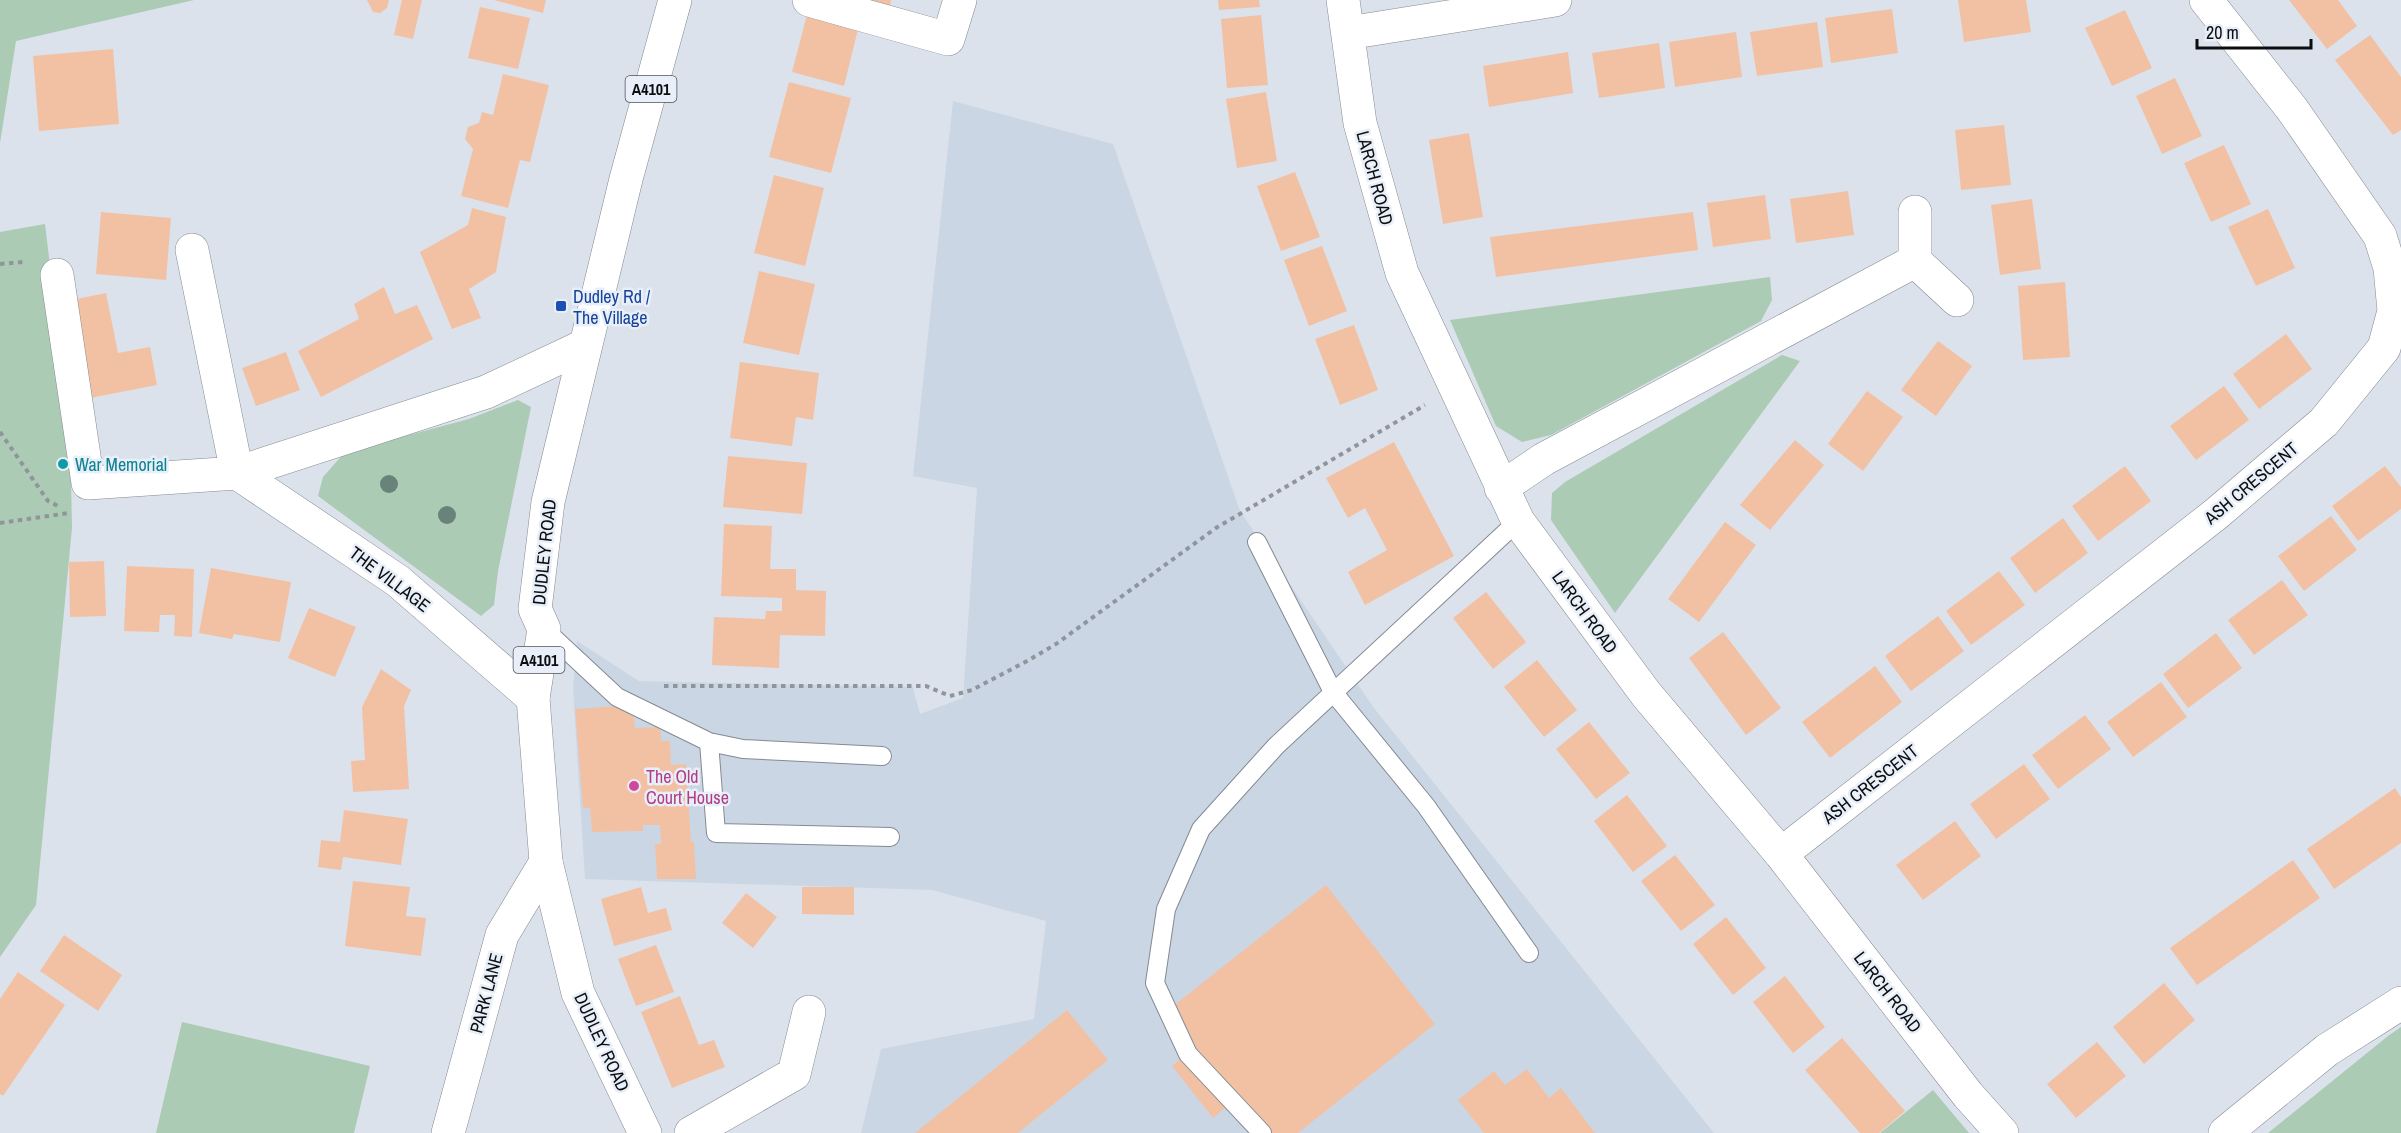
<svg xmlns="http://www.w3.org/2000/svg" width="2401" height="1133" font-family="'Archivo Narrow',sans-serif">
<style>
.built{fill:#cbd6e5}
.green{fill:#accbb5}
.building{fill:#f2c1a4}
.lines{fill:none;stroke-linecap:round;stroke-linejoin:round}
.lane-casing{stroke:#848a92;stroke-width:20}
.street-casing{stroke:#848a92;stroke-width:34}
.secondary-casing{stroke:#848a92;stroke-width:34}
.primary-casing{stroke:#848a92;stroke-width:34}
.path{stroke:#90959c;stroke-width:4;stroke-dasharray:4.5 4.5;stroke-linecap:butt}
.lane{stroke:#fff;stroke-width:18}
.street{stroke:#fff;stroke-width:33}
.secondary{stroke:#fff;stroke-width:33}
.primary{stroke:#fff;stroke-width:33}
.tree{fill:#69827a}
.transit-dot{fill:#1a4fb4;stroke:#e8eff8;stroke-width:2}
.culture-dot{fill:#0f9aa8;stroke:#e8eff8;stroke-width:2}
.hotel-dot{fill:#d1479c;stroke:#e8eff8;stroke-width:2}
.labels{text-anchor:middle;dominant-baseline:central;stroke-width:5;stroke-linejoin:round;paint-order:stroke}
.shield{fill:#e8eff8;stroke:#4d5156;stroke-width:1.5}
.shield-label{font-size:16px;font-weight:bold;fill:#0b0d10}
.street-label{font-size:18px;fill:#0b0d10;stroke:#e8eff8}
.transit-label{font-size:18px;fill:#164399;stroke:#e8eff8;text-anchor:start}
.culture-label{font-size:18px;fill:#0d838f;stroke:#e8eff8;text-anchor:start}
.hotel-label{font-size:18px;fill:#b23c85;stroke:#e8eff8;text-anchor:start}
</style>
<rect width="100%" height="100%" fill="#dbe2eb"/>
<path class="built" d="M953,101L1113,144L1240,511L1374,708L1714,1133H861L881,1049L1034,1019L1046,921L932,890L585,879L573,689L577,641L639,681L913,687L920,714L963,698L977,488L913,476Z"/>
<path class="green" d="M0,0H194L16,41L0,143Z
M45,224L70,430L72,528L36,905L0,957V232Z
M1770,277L1772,300L1761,321L1551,435L1522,442L1496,426L1450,320Z
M1782,355L1800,361L1615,613L1551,520L1552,493L1565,482Z
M518,400L531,407L498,571L494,605L481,616L318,496L323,477L345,452L469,419Z
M182,1022L370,1066L354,1133H156Z
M2401,1027V1133H2268L2388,1036Z
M1933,1090L1969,1133H1880Z"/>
<path class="building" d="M367,0H389L387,8L380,13L373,12Z
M402,0H422L413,39L394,35Z
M494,0H546L543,13Z
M866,0H891L890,7Z
M1218,0H1259L1260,7L1219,10Z
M1958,0H2026L2031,32L1964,42Z
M2289,0H2338L2357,26L2327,49Z
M480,7L530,18L518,69L468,58Z
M1892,9L1898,53L1831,63L1825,18Z
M2125,10L2152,68L2112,86L2085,28Z
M808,11L859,25L844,86L792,72Z
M1261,15L1268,85L1227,88L1221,19Z
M1817,22L1823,67L1757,76L1750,32Z
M1736,32L1742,77L1675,87L1669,42Z
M2370,35L2401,77V130L2393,135L2335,60Z
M1659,43L1665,88L1599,98L1592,53Z
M113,49L119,124L39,131L33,56Z
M1568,52L1573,93L1489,107L1483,66Z
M503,74L549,85L530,162L520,160L508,208L461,196L473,149L465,139L468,127L479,123L482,112L493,115Z
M2175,78L2202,136L2162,154L2136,96Z
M789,82L851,98L831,173L769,157Z
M1266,92L1277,161L1237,168L1226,99Z
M2004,125L2011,185L1961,190L1955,130Z
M1469,133L1483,217L1443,224L1429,140Z
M2224,145L2251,204L2211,222L2184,163Z
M1295,172L1320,237L1281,251L1257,186Z
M774,175L824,188L805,266L754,253Z
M1848,191L1854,235L1796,243L1790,199Z
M1765,195L1771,239L1713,247L1707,203Z
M2032,199L2041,269L2000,275L1991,205Z
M472,208L506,217L496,272L469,289L481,318L452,329L420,252L468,225Z
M2268,209L2295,268L2256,286L2228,227Z
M101,212L171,218L166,280L96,274Z
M1693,212L1698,250L1496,277L1490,237Z
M1322,246L1347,311L1309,326L1284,260Z
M759,271L815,284L799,355L743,343Z
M2065,282L2070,357L2023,360L2018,286Z
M384,287L395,314L417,305L433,339L321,397L298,351L359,319L354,304Z
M106,293L118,353L150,347L157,385L90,398L72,300Z
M1354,325L1378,390L1340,405L1315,339Z
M2286,334L2312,369L2259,409L2233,374Z
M1938,341L1972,366L1936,416L1901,390Z
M286,352L300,390L256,406L242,368Z
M740,362L819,373L813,420L796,417L792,446L730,438Z
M2224,386L2249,420L2196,460L2170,426Z
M1867,391L1903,417L1863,471L1828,444Z
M1795,440L1824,465L1770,530L1740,505Z
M1394,442L1454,556L1365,605L1348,572L1387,550L1365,508L1348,518L1326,478Z
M728,456L807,463L802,514L723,507Z
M2125,466L2151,501L2098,541L2072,506Z
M2385,466L2401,487V509L2358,541L2332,506Z
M2331,516L2357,550L2304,591L2278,556Z
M2063,518L2088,553L2035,593L2010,558Z
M1725,522L1756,545L1699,622L1668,599Z
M724,524L772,526L770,569H796V590L826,591L825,636L780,635L779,668L712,665L714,617L765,619L766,611H782V598L721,596Z
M104,561L106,616L70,617L69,562Z
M127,566L194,569L192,637L174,636L175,615H160L159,632L124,631Z
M211,568L291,582L280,642L234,634L232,639L199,633Z
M1999,571L2025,605L1971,645L1946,611Z
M2282,580L2308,615L2254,655L2228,620Z
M1486,592L1526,642L1493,669L1453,618Z
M309,608L356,627L335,677L288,658Z
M1938,616L1964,651L1911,691L1885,656Z
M1723,632L1781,708L1746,735L1689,658Z
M2216,633L2242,668L2188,708L2163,674Z
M1537,660L1577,710L1544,737L1504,687Z
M1875,666L1902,702L1830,758L1802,722Z
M381,669L411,690L404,706L409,789L353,792L351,761L365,760L362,707Z
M2161,682L2187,717L2133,757L2107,722Z
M632,705L635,728L660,727L661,741H670L671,765L686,764L691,842H694L696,879H657L655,844H661L660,825H643V831L592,832L590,808H583L575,709Z
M2085,715L2111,749L2058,789L2032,755Z
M1589,722L1630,773L1596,799L1556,749Z
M2024,764L2050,799L1996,839L1970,804Z
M2395,788L2401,797V843L2334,889L2307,849Z
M1627,795L1667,846L1633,872L1594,821Z
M344,810L408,819L401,865L343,857L341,870L318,867L321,840L340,842Z
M1955,821L1981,856L1923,900L1896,865Z
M1675,855L1715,905L1681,931L1641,881Z
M2293,860L2320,898L2197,985L2170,948Z
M353,881L410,887L406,916L426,918L421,956L345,946Z
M1326,885L1435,1024L1298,1133H1257L1232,1102L1213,1118L1172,1066L1191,1050L1163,1014Z
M641,887L648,913L666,908L672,930L614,946L601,899Z
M802,887H854V915L802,914Z
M746,893L777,917L753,948L722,923Z
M1726,917L1766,968L1733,995L1693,944Z
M64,935L122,975L98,1011L40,971Z
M656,945L674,992L636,1006L618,959Z
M18,972L65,1005L3,1096L0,1094V999Z
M1785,976L1825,1027L1793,1053L1753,1002Z
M2164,983L2195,1020L2144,1064L2113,1027Z
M680,996L699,1045L714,1040L725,1067L672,1088L641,1012Z
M1067,1010L1108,1060L1018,1133H915Z
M1842,1038L1905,1111L1879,1133H1860L1805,1070Z
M2097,1042L2126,1076L2076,1118L2047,1084Z
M1527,1069L1549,1098L1561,1088L1595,1133H1484L1458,1100L1494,1071L1505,1085Z"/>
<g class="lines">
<g class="lane-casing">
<path id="lane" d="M1257,542L1333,692L1426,806L1529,953
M544,629L617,697L709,742L743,749L882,756
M709,742L716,833L890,837
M1262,1133L1188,1054L1155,983L1166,909L1201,829L1276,746L1518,521"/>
</g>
<g class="street-casing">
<path id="street" d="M809,0L948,39L960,0
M1343,0L1360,123L1402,273L1518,521L1646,694L1781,854L1968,1095L2002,1133
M1348,33L1555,0
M1915,212V261L1957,300
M192,250L237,473L486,392L584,346
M57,275L88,483L237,473L398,581L533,698
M1501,488L1544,459L1915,261
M1781,854L2216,514L2324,422L2384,348L2394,311L2390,268L2380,236L2292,109L2206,0
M448,1133L502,935L546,862
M691,1133L794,1074L809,1012"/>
</g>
<g class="secondary-casing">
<path id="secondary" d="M2225,1133L2327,1050L2401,1003"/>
</g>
<g class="primary-casing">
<path id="primary" d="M645,1133L578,993L546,862L533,698L544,629L535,609L548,502L626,179L675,0"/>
</g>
<path class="path" d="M0,264L23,262
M0,432L48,501L60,507
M0,523L69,513
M664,686H926L950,696L972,690L1029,660L1056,644L1216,528L1425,405"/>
<use href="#lane" class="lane"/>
<use href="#street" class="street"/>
<use href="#secondary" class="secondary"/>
<use href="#primary" class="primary"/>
</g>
<g class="tree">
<circle cx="389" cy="484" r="9"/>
<circle cx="447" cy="515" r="9"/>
</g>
<rect class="transit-dot" x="555" y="300" width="12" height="12" rx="3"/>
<circle class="culture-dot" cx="63" cy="464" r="6"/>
<circle class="hotel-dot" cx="634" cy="786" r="6"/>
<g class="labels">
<g class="shield">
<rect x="625.5" y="76" width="51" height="26" rx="4.5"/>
<rect x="513.5" y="647" width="51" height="26" rx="4.5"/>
</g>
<g class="shield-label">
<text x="651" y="89">A4101</text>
<text x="539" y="660">A4101</text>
</g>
<g class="street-label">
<text transform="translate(1375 178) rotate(75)">LARCH ROAD</text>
<text transform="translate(2251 483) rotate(-40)">ASH CRESCENT</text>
<text transform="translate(544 552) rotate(-84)">DUDLEY ROAD</text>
<text transform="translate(390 579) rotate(37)">THE VILLAGE</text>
<text transform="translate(1585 612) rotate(54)">LARCH ROAD</text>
<text transform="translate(1870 784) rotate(-38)">ASH CRESCENT</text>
<text transform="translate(1888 992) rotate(52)">LARCH ROAD</text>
<text transform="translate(486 993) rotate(-75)">PARK LANE</text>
<text transform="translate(602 1042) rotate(65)">DUDLEY ROAD</text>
</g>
<g class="transit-label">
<text x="573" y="296">Dudley Rd /<tspan x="573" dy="21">The Village</tspan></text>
</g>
<g class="culture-label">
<text x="75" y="464">War Memorial</text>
</g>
<g class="hotel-label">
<text x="646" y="776">The Old<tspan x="646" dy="21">Court House</tspan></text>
</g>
</g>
<path d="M2197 39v9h114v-9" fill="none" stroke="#0b0d10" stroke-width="3"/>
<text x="2206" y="39" font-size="18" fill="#0b0d10" stroke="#e8eff8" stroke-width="4.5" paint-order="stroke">20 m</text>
</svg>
